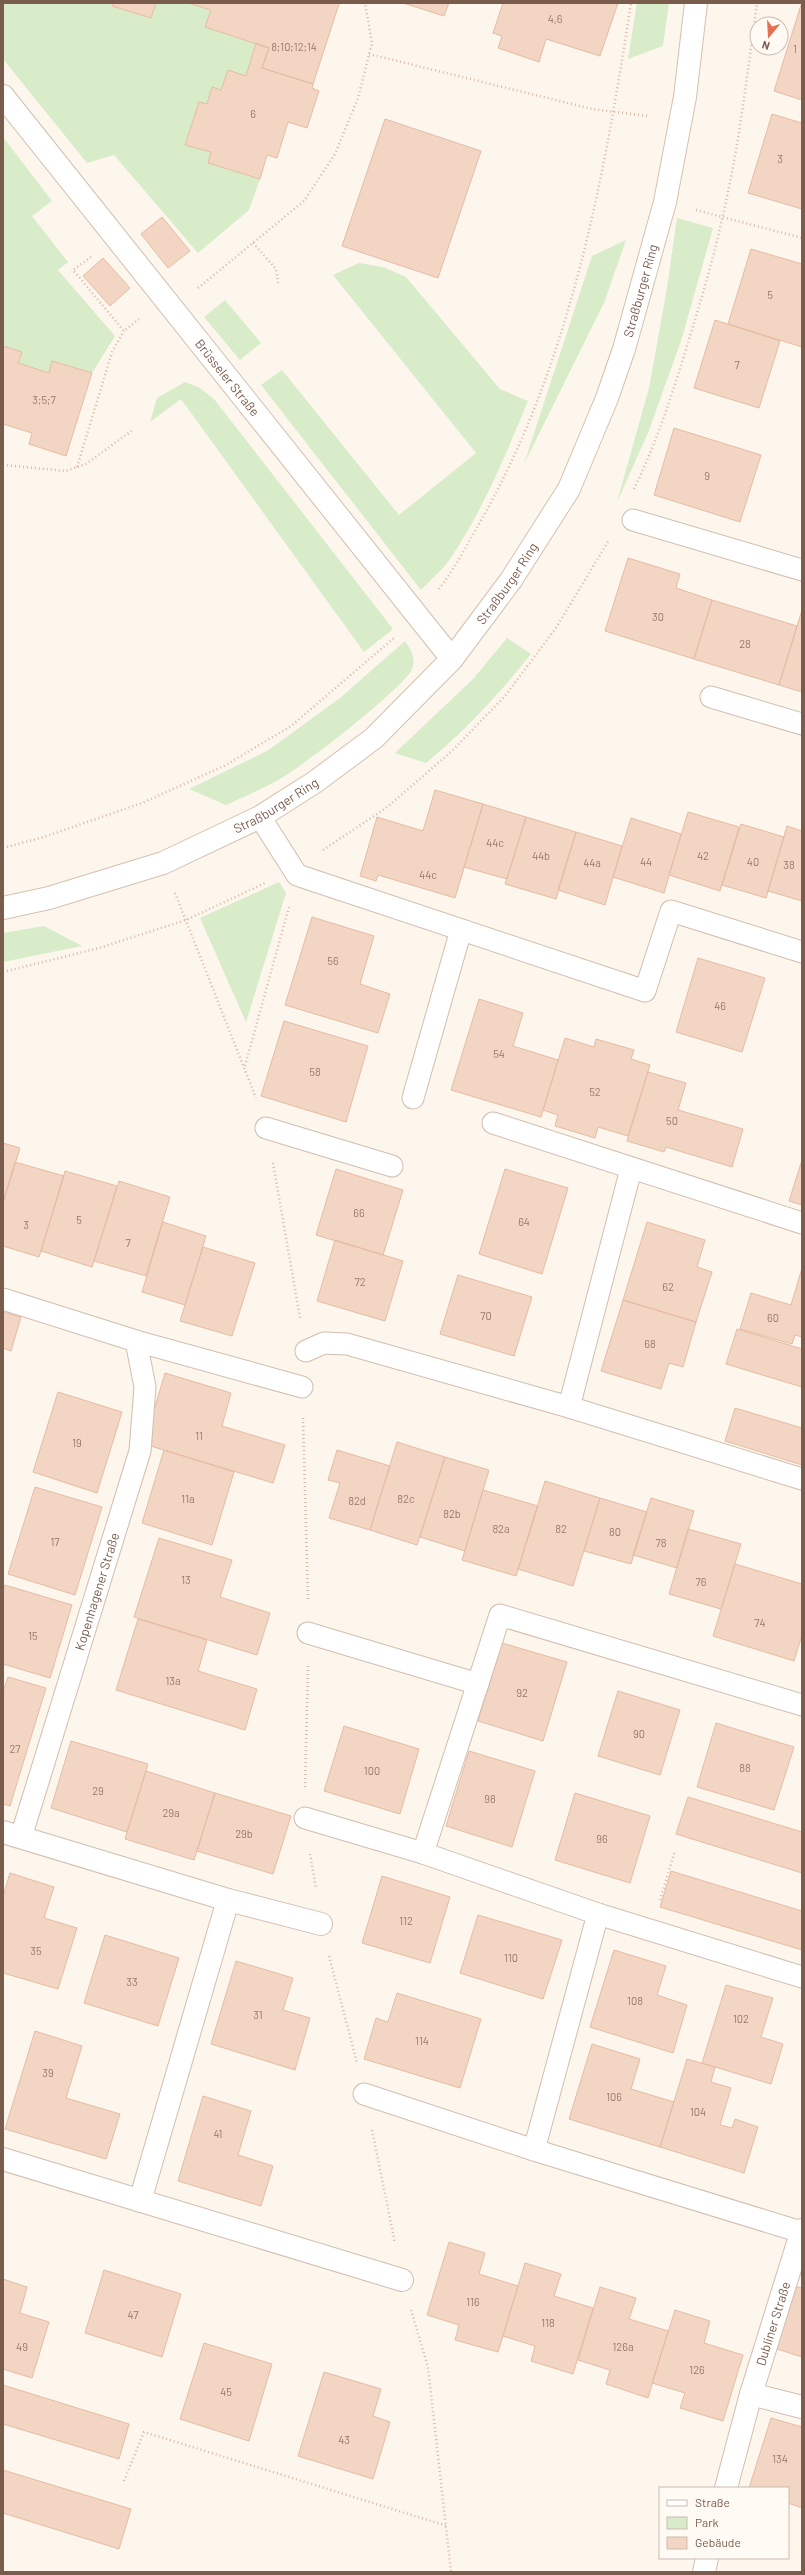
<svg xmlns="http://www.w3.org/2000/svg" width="805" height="2575" font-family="Barlow,sans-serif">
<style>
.green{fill:#d8ecc9}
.building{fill:#f3d5c3;stroke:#e6bba3}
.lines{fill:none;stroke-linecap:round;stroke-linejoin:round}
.lane-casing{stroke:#d1beb0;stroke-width:23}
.street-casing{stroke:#d1beb0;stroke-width:24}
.secondary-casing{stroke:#d6c0b0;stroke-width:24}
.path{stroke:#d9b8a5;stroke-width:2.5;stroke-dasharray:1 3;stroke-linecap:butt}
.lane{stroke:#fff;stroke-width:21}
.street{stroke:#fff;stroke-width:22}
.secondary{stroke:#fff;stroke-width:22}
.labels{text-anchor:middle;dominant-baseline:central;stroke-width:3;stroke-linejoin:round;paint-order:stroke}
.number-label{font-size:11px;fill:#987a6a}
.street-label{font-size:13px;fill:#7a5c4d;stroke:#fffaf3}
</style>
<rect width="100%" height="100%" fill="#fdf6ec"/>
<path class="green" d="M3,3H113L112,6L150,18L156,3H188L211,10L205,27L256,43L246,76L221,90L212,87L207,104L199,102L185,144L211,152L208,163L260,179L249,210L198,253L114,155L87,163L3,59Z
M637,3H669L663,46L628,59Z
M3,137L52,201L32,216L68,262L58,270L115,336L92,373L53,361L49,373L18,363L22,352L3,346Z
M677,218L713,228L682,338L648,433L617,502L649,388L667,288Z
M626,240L604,303L524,464L592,256Z
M359,263L383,267L406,277L500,389L528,401C506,454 484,508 452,556C444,569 431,579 421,590L261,385L282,370L399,515L476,453L333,275Z
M225,300L261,343L240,360L204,317Z
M185,382L200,388L214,399L393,629L364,652L181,399L150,422L157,398Z
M507,638L531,654C499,694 466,730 426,763L395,753L473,679Z
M405,641C410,649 417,658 412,669C404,688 301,768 278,780C262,789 243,797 226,805L189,789L267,751L340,698Z
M279,882L286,893L246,1022L200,918Z
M44,926L82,946L3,962V933Z"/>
<path class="building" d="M113,3H156L151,18L112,6Z
M188,3H336L339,4L313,84L262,68L269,48L205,27L211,10Z
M403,3H449L444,16Z
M503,3H618L600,56L546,39L539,62L498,48L502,36L493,33Z
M801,5L802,6V100L774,91Z
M256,43L269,48L262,68L313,84L312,88L319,91L307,128L288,122L277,158L267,155L260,179L208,163L211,152L185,145L199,102L207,104L212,87L221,90L228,70L246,76Z
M772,114L802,123V209L748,193Z
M385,119L481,151L438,278L342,246Z
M162,217L190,251L168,268L141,234Z
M751,249L802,264V347L728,324Z
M103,258L130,288L110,306L83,276Z
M715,320L780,341L759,408L694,388Z
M3,346L22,352L18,363L49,373L52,361L92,373L66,456L29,444L32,433L3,424Z
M674,428L761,455L740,522L654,495Z
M628,558L680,574L676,588L712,600L694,659L605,631Z
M712,600L797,626L779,685L694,659Z
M802,610V692L779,685Z
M435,790L483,804L455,898L378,875L376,881L360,876L377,817L423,831Z
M483,804L526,817L507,879L464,867Z
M688,812L739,827L720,891L669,875Z
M526,817L576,832L556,899L505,884Z
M631,818L681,834L664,893L613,877Z
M741,824L784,837L766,898L722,885Z
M787,826L802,831V901L768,891Z
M576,832L622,846L605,905L558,890Z
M312,917L374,936L360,984L390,994L378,1033L285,1005Z
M698,958L765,978L742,1052L676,1032Z
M479,999L523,1013L513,1046L558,1060L541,1117L451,1090Z
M284,1021L368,1046L346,1122L261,1096Z
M565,1038L594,1047L596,1039L634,1050L631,1059L650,1065L628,1136L598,1127L595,1138L555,1126L558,1115L543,1110Z
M648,1072L686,1083L678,1110L743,1129L732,1167L666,1147L664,1152L627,1141Z
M3,1143L20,1148L3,1203Z
M802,1160V1205L789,1201Z
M15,1162L64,1176L39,1257L3,1246V1203Z
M336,1169L403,1190L383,1255L316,1235Z
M505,1169L568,1188L542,1274L479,1254Z
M65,1171L117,1186L92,1267L41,1251Z
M119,1181L170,1197L146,1276L94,1261Z
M163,1222L206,1236L185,1305L142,1292Z
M647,1222L705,1240L697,1267L712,1272L696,1322L623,1300Z
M335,1240L403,1261L385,1321L317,1301Z
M203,1247L255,1263L232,1336L180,1321Z
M802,1268V1337L795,1335L792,1344L740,1329L751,1293L791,1305Z
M458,1275L532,1297L514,1356L440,1334Z
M623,1300L696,1322L683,1367L669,1363L661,1389L601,1371Z
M3,1312L21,1317L11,1351L3,1348Z
M737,1329L802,1349V1387L726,1364Z
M165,1373L231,1393L222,1426L285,1445L273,1483L144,1444Z
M58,1392L122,1412L97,1493L33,1472Z
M735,1408L802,1428V1465L725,1441Z
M397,1442L445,1457L417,1545L370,1530Z
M164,1450L234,1472L212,1545L142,1523Z
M337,1450L390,1466L370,1530L329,1518L340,1483L328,1480Z
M445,1457L489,1470L465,1551L420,1537Z
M545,1481L600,1498L573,1586L518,1569Z
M35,1487L102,1507L75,1595L8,1574Z
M483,1490L538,1506L516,1576L462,1560Z
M600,1498L647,1512L631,1564L584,1551Z
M651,1498L694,1511L677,1568L633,1555Z
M688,1529L741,1544L721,1609L669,1594Z
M159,1538L232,1560L220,1597L270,1613L257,1655L134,1617Z
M735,1564L802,1584V1635L794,1661L713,1636Z
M5,1585L72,1605L50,1678L3,1664V1591Z
M138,1619L207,1640L198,1671L257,1689L245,1730L116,1690Z
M502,1643L567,1662L543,1741L478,1721Z
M8,1677L46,1688L10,1806L3,1804V1692Z
M618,1691L680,1710L660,1775L598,1756Z
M716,1723L794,1747L774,1810L697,1787Z
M344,1726L419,1749L400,1814L324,1791Z
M71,1741L148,1764L127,1832L51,1808Z
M469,1751L535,1771L512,1847L446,1826Z
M146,1771L215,1793L194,1860L125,1839Z
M215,1793L291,1816L273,1874L197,1851Z
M575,1793L650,1816L630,1883L555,1860Z
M688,1797L802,1832V1873L676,1834Z
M671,1871L802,1911V1950L660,1907Z
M10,1873L54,1887L44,1918L77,1928L58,1989L3,1973V1896Z
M382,1876L450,1897L430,1963L362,1943Z
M478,1915L562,1940L543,1999L460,1973Z
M105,1935L179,1958L158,2026L84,2003Z
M614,1950L666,1966L657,1995L687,2005L673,2053L590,2027Z
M236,1961L293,1978L283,2010L310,2018L295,2070L211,2044Z
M726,1985L773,1998L761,2037L783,2044L771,2084L702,2063Z
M397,1993L481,2019L460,2088L364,2059L376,2018L388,2022Z
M35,2031L82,2046L66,2098L120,2114L106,2159L5,2129Z
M592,2044L640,2059L631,2089L674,2102L660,2147L569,2119Z
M687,2059L715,2067L711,2082L731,2088L720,2125L732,2128L735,2119L758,2127L744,2173L660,2147Z
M203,2096L251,2111L238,2155L273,2166L261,2206L178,2181Z
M449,2242L485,2253L479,2274L518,2286L498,2352L455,2340L459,2325L427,2315Z
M525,2263L561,2274L554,2296L593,2308L573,2374L531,2361L535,2346L503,2336Z
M104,2270L181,2294L162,2357L85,2333Z
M3,2279L27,2287L20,2313L49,2322L32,2378L3,2369Z
M786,2284L802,2288V2357L768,2346Z
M600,2287L636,2298L629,2319L668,2331L648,2398L606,2384L610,2370L578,2360Z
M675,2310L710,2321L704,2343L743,2355L723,2421L680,2408L685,2393L652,2383Z
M204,2343L272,2364L249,2441L180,2419Z
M324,2372L381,2389L373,2416L390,2422L373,2479L298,2456Z
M3,2385L129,2424L119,2459L3,2424Z
M771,2418L802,2427V2508L788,2503V2488H749Z
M3,2470L131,2509L119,2549L3,2513Z"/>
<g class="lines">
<g class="lane-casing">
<g id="lane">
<path d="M633,520L802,570"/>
<path d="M711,697L802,724"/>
<path d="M260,817L297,875L645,991L671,911L802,952"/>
<path d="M413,1098L461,930"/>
<path d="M493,1123L802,1223"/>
<path d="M266,1128L392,1166"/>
<path d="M3,1299L136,1341L302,1387"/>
<path d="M306,1351L324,1343L347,1344L569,1407L802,1479"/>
<path d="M569,1407L631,1169"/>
<path d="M308,1633L478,1684"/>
<path d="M305,1818L423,1853L598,1914L802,1977"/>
<path id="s1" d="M21,1837L140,1451L145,1387L136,1341"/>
<path d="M423,1853L500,1615L802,1705"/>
<path d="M364,2094L534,2150L801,2232"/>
<path d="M534,2150L598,1914"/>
</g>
</g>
<g class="street-casing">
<g id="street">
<path id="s2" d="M3,96L452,659"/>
<path d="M3,1832L228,1900L321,1924"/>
<path d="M3,2159L402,2280"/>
<path d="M140,2201L228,1900"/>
<path d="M751,2394L802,2407"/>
<path id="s3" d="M726,2488L751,2394L802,2230"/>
<path d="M704,2572L707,2558"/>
</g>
</g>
<g class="secondary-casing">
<g id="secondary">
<path id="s4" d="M3,908L49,898L163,863L260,817L315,782L374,738L452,659L511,580L569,489L607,398L624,349L665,202L685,97L696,3"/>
</g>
</g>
<path class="path" d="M369,54L592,109L647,116
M696,210L802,238
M253,243L276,269L278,283
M91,257L73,270L124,331L139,319
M198,288L304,201L335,154L358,98L372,43L365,3
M3,465L66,471L86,464L134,429
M77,467L112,352L124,331
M634,489C655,446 670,401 684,356C698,310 712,265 722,219C739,148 747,75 757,3
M439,589C456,567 469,541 483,517C571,360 604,179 631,3
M3,848L44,837L142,803L224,766L291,726L394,638
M323,850L386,808L452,751L505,696L556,628L609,540
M175,893L256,1098
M3,972L99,948L186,920L265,883
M245,1066L289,907
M273,1163L300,1318
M303,1418L308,1601
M305,1787L308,1666
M310,1854L316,1888
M660,1900L675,1851
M329,1956L357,2063
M372,2130L395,2243
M411,2310L428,2367L451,2572
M124,2481L144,2432L447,2526"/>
<use href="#lane" class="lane"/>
<use href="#street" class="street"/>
<use href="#secondary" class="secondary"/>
</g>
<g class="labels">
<g class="number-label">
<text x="555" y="18">4,6</text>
<text x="294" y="46">8;10;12;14</text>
<text x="795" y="48">1</text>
<text x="253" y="113">6</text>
<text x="780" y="158">3</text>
<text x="770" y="294">5</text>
<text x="737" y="364">7</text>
<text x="44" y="399">3;5;7</text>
<text x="707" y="475">9</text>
<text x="658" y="616">30</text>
<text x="745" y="643">28</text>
<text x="495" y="842">44c</text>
<text x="541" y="855">44b</text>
<text x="703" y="855">42</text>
<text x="646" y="861">44</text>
<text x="753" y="861">40</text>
<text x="592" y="862">44a</text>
<text x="789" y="864">38</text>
<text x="428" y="874">44c</text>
<text x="333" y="960">56</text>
<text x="720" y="1005">46</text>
<text x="499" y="1053">54</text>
<text x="315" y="1071">58</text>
<text x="595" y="1091">52</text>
<text x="672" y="1120">50</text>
<text x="359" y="1212">66</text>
<text x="79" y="1219">5</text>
<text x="524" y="1221">64</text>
<text x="26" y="1224">3</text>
<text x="128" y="1242">7</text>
<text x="360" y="1281">72</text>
<text x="668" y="1286">62</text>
<text x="486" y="1315">70</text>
<text x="773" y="1317">60</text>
<text x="650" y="1343">68</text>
<text x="199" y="1435">11</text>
<text x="77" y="1442">19</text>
<text x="188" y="1498">11a</text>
<text x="406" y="1498">82c</text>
<text x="357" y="1500">82d</text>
<text x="452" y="1513">82b</text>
<text x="501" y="1528">82a</text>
<text x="561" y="1528">82</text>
<text x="615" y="1531">80</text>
<text x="55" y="1541">17</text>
<text x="661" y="1542">78</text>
<text x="186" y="1579">13</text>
<text x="701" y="1581">76</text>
<text x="760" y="1622">74</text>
<text x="33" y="1635">15</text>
<text x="173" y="1680">13a</text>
<text x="522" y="1692">92</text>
<text x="639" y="1733">90</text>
<text x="15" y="1748">27</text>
<text x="745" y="1767">88</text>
<text x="372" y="1770">100</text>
<text x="98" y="1790">29</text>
<text x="490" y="1798">98</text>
<text x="171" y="1812">29a</text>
<text x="244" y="1833">29b</text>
<text x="602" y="1838">96</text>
<text x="406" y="1920">112</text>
<text x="36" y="1950">35</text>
<text x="511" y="1957">110</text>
<text x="132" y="1981">33</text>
<text x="635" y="2000">108</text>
<text x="258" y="2014">31</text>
<text x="741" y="2018">102</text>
<text x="422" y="2040">114</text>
<text x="48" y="2072">39</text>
<text x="614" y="2096">106</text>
<text x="698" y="2111">104</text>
<text x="218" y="2133">41</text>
<text x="473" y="2301">116</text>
<text x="133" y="2314">47</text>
<text x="548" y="2322">118</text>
<text x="22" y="2346">49</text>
<text x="623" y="2346">126a</text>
<text x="697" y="2369">126</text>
<text x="226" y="2391">45</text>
<text x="344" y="2439">43</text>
<text x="780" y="2458">134</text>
</g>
<g class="street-label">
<text stroke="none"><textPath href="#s4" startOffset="941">Straßburger Ring</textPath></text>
<text stroke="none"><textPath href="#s2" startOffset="360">Brüsseler Straße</textPath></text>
<text stroke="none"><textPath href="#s4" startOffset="617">Straßburger Ring</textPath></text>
<text stroke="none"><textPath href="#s4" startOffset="293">Straßburger Ring</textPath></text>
<text stroke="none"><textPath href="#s1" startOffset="257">Kopenhagener Straße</textPath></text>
<text stroke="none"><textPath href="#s3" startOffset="171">Dubliner Straße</textPath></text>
</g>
</g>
<rect width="805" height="2575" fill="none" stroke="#7a5c4d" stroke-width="8"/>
<rect x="659" y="2487" width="130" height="72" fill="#fffaf3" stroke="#cabbb1"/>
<rect x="667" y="2500" width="20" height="6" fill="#ffffff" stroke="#cabbb1"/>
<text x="695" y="2507" font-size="12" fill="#7a5c4d">Straße</text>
<rect x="667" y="2517" width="20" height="12" fill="#d8ecc9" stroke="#cabbb1"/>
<text x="695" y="2527" font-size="12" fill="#7a5c4d">Park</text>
<rect x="667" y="2537" width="20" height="12" fill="#f3d5c3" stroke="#cabbb1"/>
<text x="695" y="2547" font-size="12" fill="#7a5c4d">Gebäude</text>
<g transform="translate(769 36) rotate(198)"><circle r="19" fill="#fffaf3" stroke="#cabbb1"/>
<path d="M0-3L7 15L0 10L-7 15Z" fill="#e76f51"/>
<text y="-6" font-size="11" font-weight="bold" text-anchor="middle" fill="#7a5c4d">N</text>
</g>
</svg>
